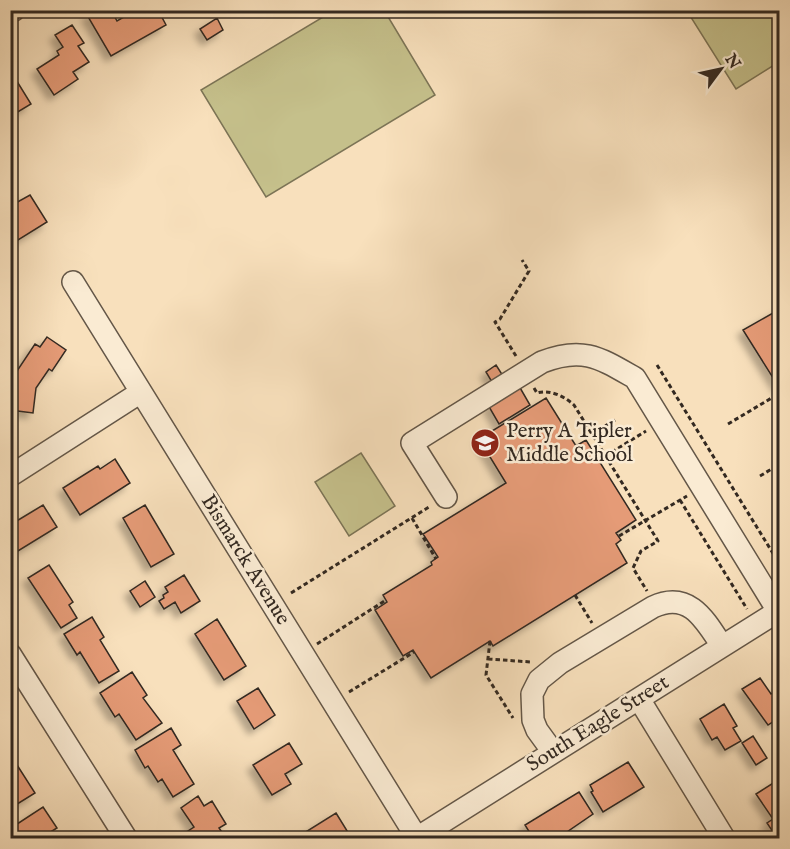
<svg xmlns="http://www.w3.org/2000/svg" width="790" height="849" font-family="'IM FELL English',serif">
<style>
.green{fill:#c5c08b;stroke:#7c7456;stroke-width:1.5}
.building{fill:#e59b77;stroke:#332921;stroke-width:1.5;filter:url(#shadow)}
.lines{fill:none;stroke-linecap:round;stroke-linejoin:round}
.minor-casing{stroke:#645748;stroke-width:24}
.path{stroke:#332921;stroke-width:3;stroke-dasharray:4.5 3;stroke-linecap:butt}
.minor{stroke:#faebd3;stroke-width:21}
.labels{text-anchor:middle;dominant-baseline:central;stroke-width:5;stroke-linejoin:round;paint-order:stroke}
.poi-label{font-size:21px;fill:#332921;stroke:#faebd3;text-anchor:start}
.street-label{font-size:21px;fill:#332921;stroke:#faebd3}
</style>
<defs>
<filter id="shadow"><feDropShadow dx="-5.5" dy="5.5" stdDeviation="3" flood-color="#0004"/></filter>
</defs>
<rect width="100%" height="100%" fill="#f8e0bc"/>
<filter id="stains"><feTurbulence type="fractalNoise" baseFrequency=".00333" numOctaves="4"/><feColorMatrix values="0 0 0 0 .2 0 0 0 0 .09 0 0 0 0 .02 0 0 0 .5 -.17"/></filter>
<radialGradient id="worn" r=".72"><stop offset=".6" stop-color="#630" stop-opacity="0"/><stop offset="1" stop-color="#630" stop-opacity=".3"/></radialGradient>
<path class="green" d="M384,10L435,95L266,197L201,90L333,11Z
M687,11H779V62L736,89Z
M361,453L395,506L349,536L315,482Z"/>
<path class="building" d="M95,10H111L117,21L136,10H158L166,25L111,56L87,15Z
M217,18L223,30L207,40L200,29Z
M72,25L84,43L78,46L89,62L73,72L78,79L54,95L37,69L59,55L57,51L63,47L55,35Z
M10,70L31,104L16,113L10,104Z
M10,104L16,113L10,117Z
M30,195L47,222L10,245V199L14,204Z
M780,309V389L743,330Z
M47,337L66,350L52,371L49,369L36,388L33,413L10,410L11,380L35,344L40,347Z
M496,365L503,376L492,382L486,372Z
M519,386L530,405L499,424L488,405Z
M546,398L576,446L586,440L636,520L616,533L621,540L616,544L627,563L493,646L490,641L431,678L413,650L403,656L375,610L387,602L383,595L432,565L431,562L438,557L423,534L506,483L479,439Z
M115,459L130,483L80,515L63,488L98,466L100,469Z
M43,505L57,527L13,554L10,550V525Z
M145,505L174,554L151,567L123,518Z
M49,565L73,602L69,605L77,618L61,628L28,578Z
M184,575L200,601L181,613L175,602L164,609L159,601L164,598L163,595L168,592L165,587Z
M145,581L155,597L140,607L130,591Z
M92,617L104,637L100,640L119,671L99,683L80,652L77,655L64,634Z
M217,619L246,666L224,680L195,634Z
M132,672L147,695L143,698L162,723L136,740L119,714L115,717L100,693Z
M760,678L771,694L780,688V717L768,725L742,689Z
M258,688L275,715L254,729L237,701Z
M724,704L737,726L733,728L741,741L725,750L717,737L712,740L700,719Z
M171,728L181,745L173,750L194,784L173,797L162,779L158,782L148,766L145,768L135,750Z
M753,736L767,758L756,765L742,743Z
M289,743L302,764L285,774L291,784L272,795L253,765Z
M10,754L35,793L14,806L10,801Z
M628,762L644,787L603,812L591,792L593,791L590,785Z
M778,780L780,782V836L777,838L767,823L773,819L756,794Z
M579,792L593,814L558,838H533L525,825Z
M198,796L204,806L212,801L226,824L219,828L226,838H189L185,833L194,827L181,808Z
M43,807L57,828L52,831L57,838H22L14,826Z
M336,813L349,834L341,838H296Z"/>
<g class="lines">
<g class="minor-casing">
<path id="minor" d="M10,12L14,10
M73,282L417,838
M10,476L141,392
M446,497L412,443L542,362C583,346 600,358 635,378L778,611
M10,654L126,838
M639,699L724,838
M553,752L537,730L533,720L532,694L539,680L560,663L653,607C689,590 705,620 722,646
M417,838L780,610"/>
</g>
<path class="path" d="M516,356L495,322L500,319L529,271L522,260
M657,365L774,555
M534,388L537,393C549,389 564,396 574,405L658,541L641,551L633,568L647,591
M728,424L780,393
M592,434L615,420
M599,460L646,431
M760,476L780,464
M680,500L747,609
M412,518L436,559
M619,536L687,496
M291,593L429,507
M575,595L592,623
M490,641L486,675L513,718
M317,644L386,600
M488,659L531,662
M349,692L414,652"/>
<use href="#minor" class="minor"/>
</g>
<defs>
<g id="school-disc" transform="scale(1.5)"><circle r="9.5" fill="#8f2418" stroke="#faebd3"/><path d="M0-5L7-2L0 1L-7-2ZM-4 1L0 2.5L4 1V4Q0 6-4 4Z" fill="#fff"/></g>
</defs>
<g fill-rule="evenodd">
<use href="#school-disc" x="485" y="443"/>
</g>
<g class="labels">
<g class="poi-label">
<text x="506" y="431">Perry A Tipler<tspan x="506" dy="24">Middle School</tspan></text>
</g>
<g class="street-label">
<text transform="translate(245 560) rotate(58)">Bismarck Avenue</text>
<text transform="translate(598 724) rotate(-32)">South Eagle Street</text>
</g>
</g>
<rect width="790" height="849" fill="none" stroke="#f8e0bc" stroke-width="36"/>
<rect x="12" y="12" width="766" height="825" fill="none" stroke="#332921" stroke-width="3"/>
<rect x="18" y="18" width="754" height="813" fill="none" stroke="#332921" stroke-width="1.5"/>
<g transform="translate(721 69) rotate(57)" stroke="#faebd3" stroke-width="4.5" paint-order="stroke">
<path d="M0-4.5L10 22L0 15L-10 22Z" fill="#332921"/>
<text y="-9" font-size="16" font-weight="bold" text-anchor="middle" fill="#332921">N</text>
</g>
<rect width="100%" height="100%" filter="url(#stains)"/>
<rect width="100%" height="100%" fill="url(#worn)"/>
</svg>
